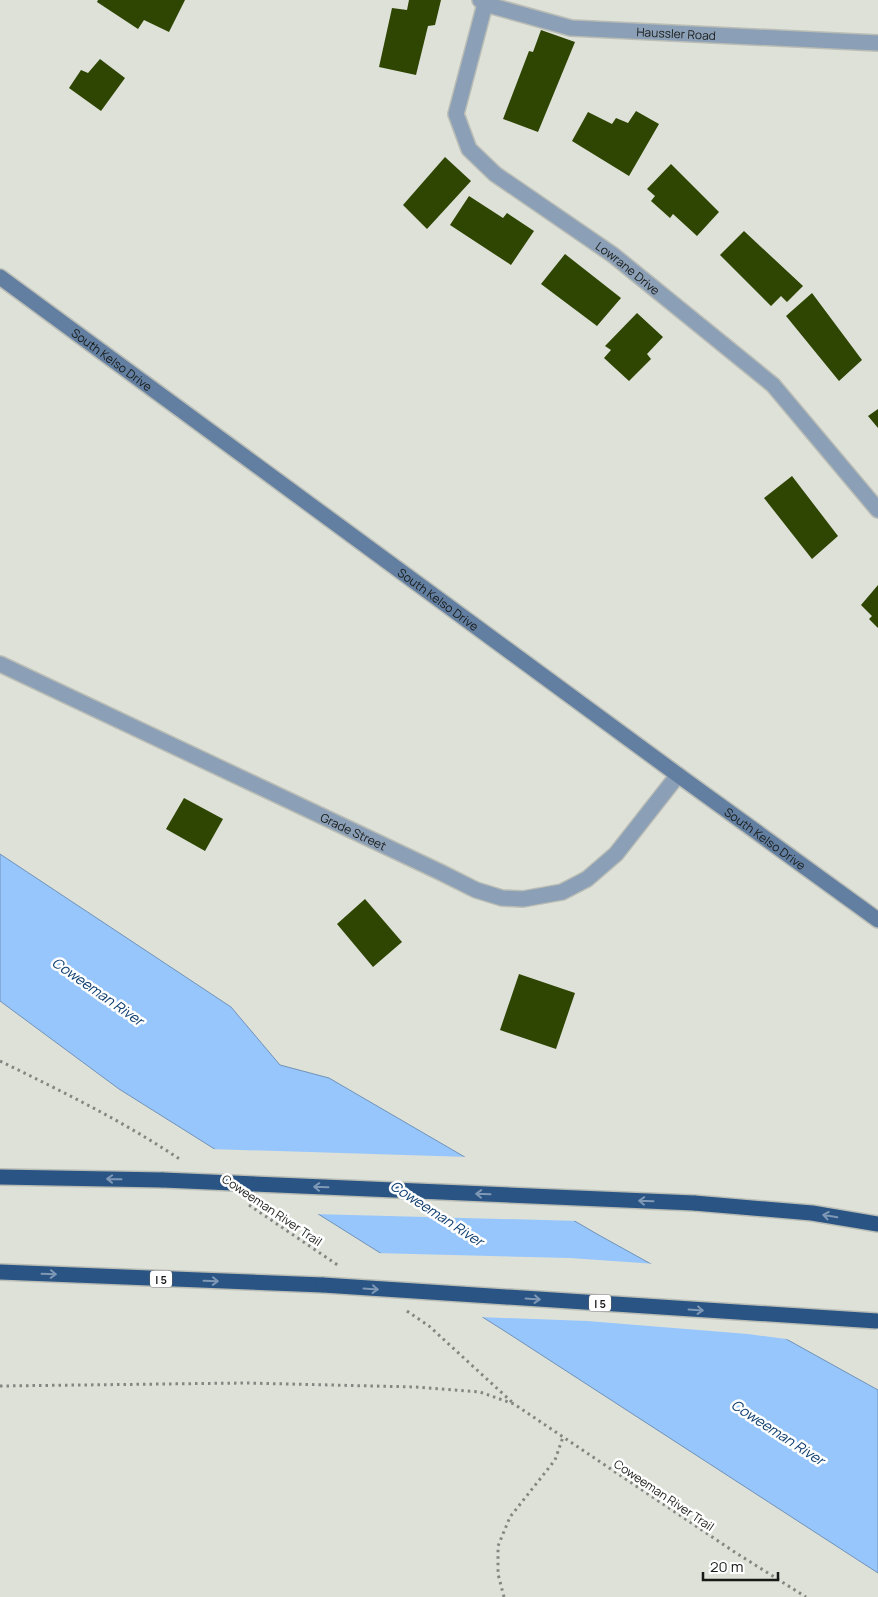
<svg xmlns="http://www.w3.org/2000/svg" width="878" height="1597" font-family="Manrope,sans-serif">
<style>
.water{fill:#97c6fc;stroke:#7192b7}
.pier{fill:#dde1d8}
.building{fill:#2f4502}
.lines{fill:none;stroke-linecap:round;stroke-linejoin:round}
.minor-casing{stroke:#babdb5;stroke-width:18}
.tertiary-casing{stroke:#babdb5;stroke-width:18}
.secondary-casing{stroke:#babdb5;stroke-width:18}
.motorway-casing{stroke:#babdb5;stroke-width:18}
.path{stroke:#848781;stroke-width:3;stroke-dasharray:2.5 4;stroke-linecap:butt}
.minor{stroke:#8b9fb6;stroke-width:15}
.tertiary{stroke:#8b9fb6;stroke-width:15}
.secondary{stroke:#627fa1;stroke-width:15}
.motorway{stroke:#295483;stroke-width:15}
.motorway-bridge-casing{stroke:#babdb5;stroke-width:18;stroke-linecap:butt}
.motorway-bridge{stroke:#295483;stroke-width:15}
.oneway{stroke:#7f98b5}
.labels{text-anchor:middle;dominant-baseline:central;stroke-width:5;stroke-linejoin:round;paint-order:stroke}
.shield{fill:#fff;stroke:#5d5f5d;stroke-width:1}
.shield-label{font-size:11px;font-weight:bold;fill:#181a17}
.street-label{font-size:12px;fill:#181a17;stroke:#fff}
.water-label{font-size:14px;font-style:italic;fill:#0e3e6f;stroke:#fff}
</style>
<rect width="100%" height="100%" fill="#dde1d8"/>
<path class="water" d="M0,854L231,1007L280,1065L329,1078L597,1234L878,1390V1573L503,1330L119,1089L0,1001Z"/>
<path class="pier" d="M210,1149L469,1157L580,1221L313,1214Z
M375,1253L570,1258L656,1264L793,1340L748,1334L587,1321L478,1317Z"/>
<path class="building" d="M98,0H185L169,32L144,20L138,29L97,2Z
M409,0H441L435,25L428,26L416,75L379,67L392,8L407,10Z
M541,30L575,42L538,132L503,119L529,51L533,52Z
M100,59L125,78L101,111L69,88L81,70L88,73Z
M636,111L659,124L629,176L572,141L588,112L612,124L616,118L628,123Z
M445,157L471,181L427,229L403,205Z
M671,164L719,212L697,236L673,214L670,218L651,201L655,196L647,189Z
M469,196L503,218L507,213L534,231L511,265L450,225Z
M744,231L803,286L787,302L781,296L771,306L720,255Z
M565,254L621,298L597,326L541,284Z
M812,293L862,360L839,381L786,316Z
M637,313L663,337L647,354L651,359L629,381L604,358L611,350L605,346Z
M878,409V428L868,416Z
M792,476L838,536L812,559L764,498Z
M878,585V628L869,619L872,616L861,605Z
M184,798L223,819L205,851L166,829Z
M365,899L402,942L373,967L337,924Z
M519,974L575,993L556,1049L500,1030Z"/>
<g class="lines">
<g class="minor-casing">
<g id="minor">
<path id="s1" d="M485,4L456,114L469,149L495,174L613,255L773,385L878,510"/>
<path id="s2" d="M0,664L440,872L476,890L502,898L523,899L562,892L587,879L616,854L678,775"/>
</g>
</g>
<g class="tertiary-casing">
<g id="tertiary">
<path id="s3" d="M480,0L485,4L571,28L878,43"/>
</g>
</g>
<g class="secondary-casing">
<g id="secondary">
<path id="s4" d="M0,277L678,775L878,920"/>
</g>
</g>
<g class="motorway-casing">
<path id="motorway" d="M0,1177L163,1180
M694,1203L812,1213L878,1224
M0,1272L323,1285"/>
</g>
<path class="path" d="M0,1061C63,1092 123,1121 181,1160
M249,1205L339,1266
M407,1311L429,1326L513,1403
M0,1386L245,1383L416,1387L480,1392L514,1404L733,1551L806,1597
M504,1597L498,1574V1546L510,1517L555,1460L563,1437"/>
<use href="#minor" class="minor"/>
<use href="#tertiary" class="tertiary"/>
<use href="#secondary" class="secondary"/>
<use href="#motorway" class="motorway"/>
<g class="motorway-bridge-casing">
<path id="motorway-bridge" d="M163,1180L694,1203
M323,1285L877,1321"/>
</g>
<use href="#motorway-bridge" class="motorway-bridge"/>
</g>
<defs><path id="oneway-shaft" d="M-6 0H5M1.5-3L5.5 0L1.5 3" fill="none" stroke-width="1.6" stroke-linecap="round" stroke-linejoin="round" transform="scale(1.25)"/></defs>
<g class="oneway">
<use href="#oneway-shaft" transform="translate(114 1179) rotate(-179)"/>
<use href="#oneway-shaft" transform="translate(321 1187) rotate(-178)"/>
<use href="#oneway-shaft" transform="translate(483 1194) rotate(-178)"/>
<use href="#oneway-shaft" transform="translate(646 1201) rotate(-178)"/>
<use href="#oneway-shaft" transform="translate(830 1216) rotate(-170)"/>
<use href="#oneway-shaft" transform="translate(49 1274) rotate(2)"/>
<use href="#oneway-shaft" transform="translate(211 1281) rotate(2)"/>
<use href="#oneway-shaft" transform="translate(371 1289) rotate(4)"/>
<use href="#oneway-shaft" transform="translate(533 1299) rotate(4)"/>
<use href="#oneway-shaft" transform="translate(696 1310) rotate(4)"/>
</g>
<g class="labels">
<g class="shield">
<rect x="150" y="1270.5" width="22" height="17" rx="4"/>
<rect x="589" y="1294.5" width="22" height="17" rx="4"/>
</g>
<g class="shield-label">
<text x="161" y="1279">I 5</text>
<text x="600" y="1303">I 5</text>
</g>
<g class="street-label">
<text stroke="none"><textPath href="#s3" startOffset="201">Haussler Road</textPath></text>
<text stroke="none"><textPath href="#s1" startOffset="350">Lowrane Drive</textPath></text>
<text stroke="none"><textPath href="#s4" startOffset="139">South Kelso Drive</textPath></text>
<text stroke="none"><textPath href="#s4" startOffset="544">South Kelso Drive</textPath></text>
<text stroke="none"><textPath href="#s2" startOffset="391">Grade Street</textPath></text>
<text stroke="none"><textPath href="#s4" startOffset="949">South Kelso Drive</textPath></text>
<text transform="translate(272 1210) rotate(34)">Coweeman River Trail</text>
<text transform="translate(664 1495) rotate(34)">Coweeman River Trail</text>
</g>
<g class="water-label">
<text transform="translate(98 991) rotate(35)">Coweeman River</text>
<text transform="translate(437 1213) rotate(33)">Coweeman River</text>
<text transform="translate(778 1432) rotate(33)">Coweeman River</text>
</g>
</g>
<path d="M703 1572v8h75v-8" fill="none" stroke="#181a17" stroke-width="2.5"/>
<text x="710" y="1572" font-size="15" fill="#181a17" stroke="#ffffff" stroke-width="4" paint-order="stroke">20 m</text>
</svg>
